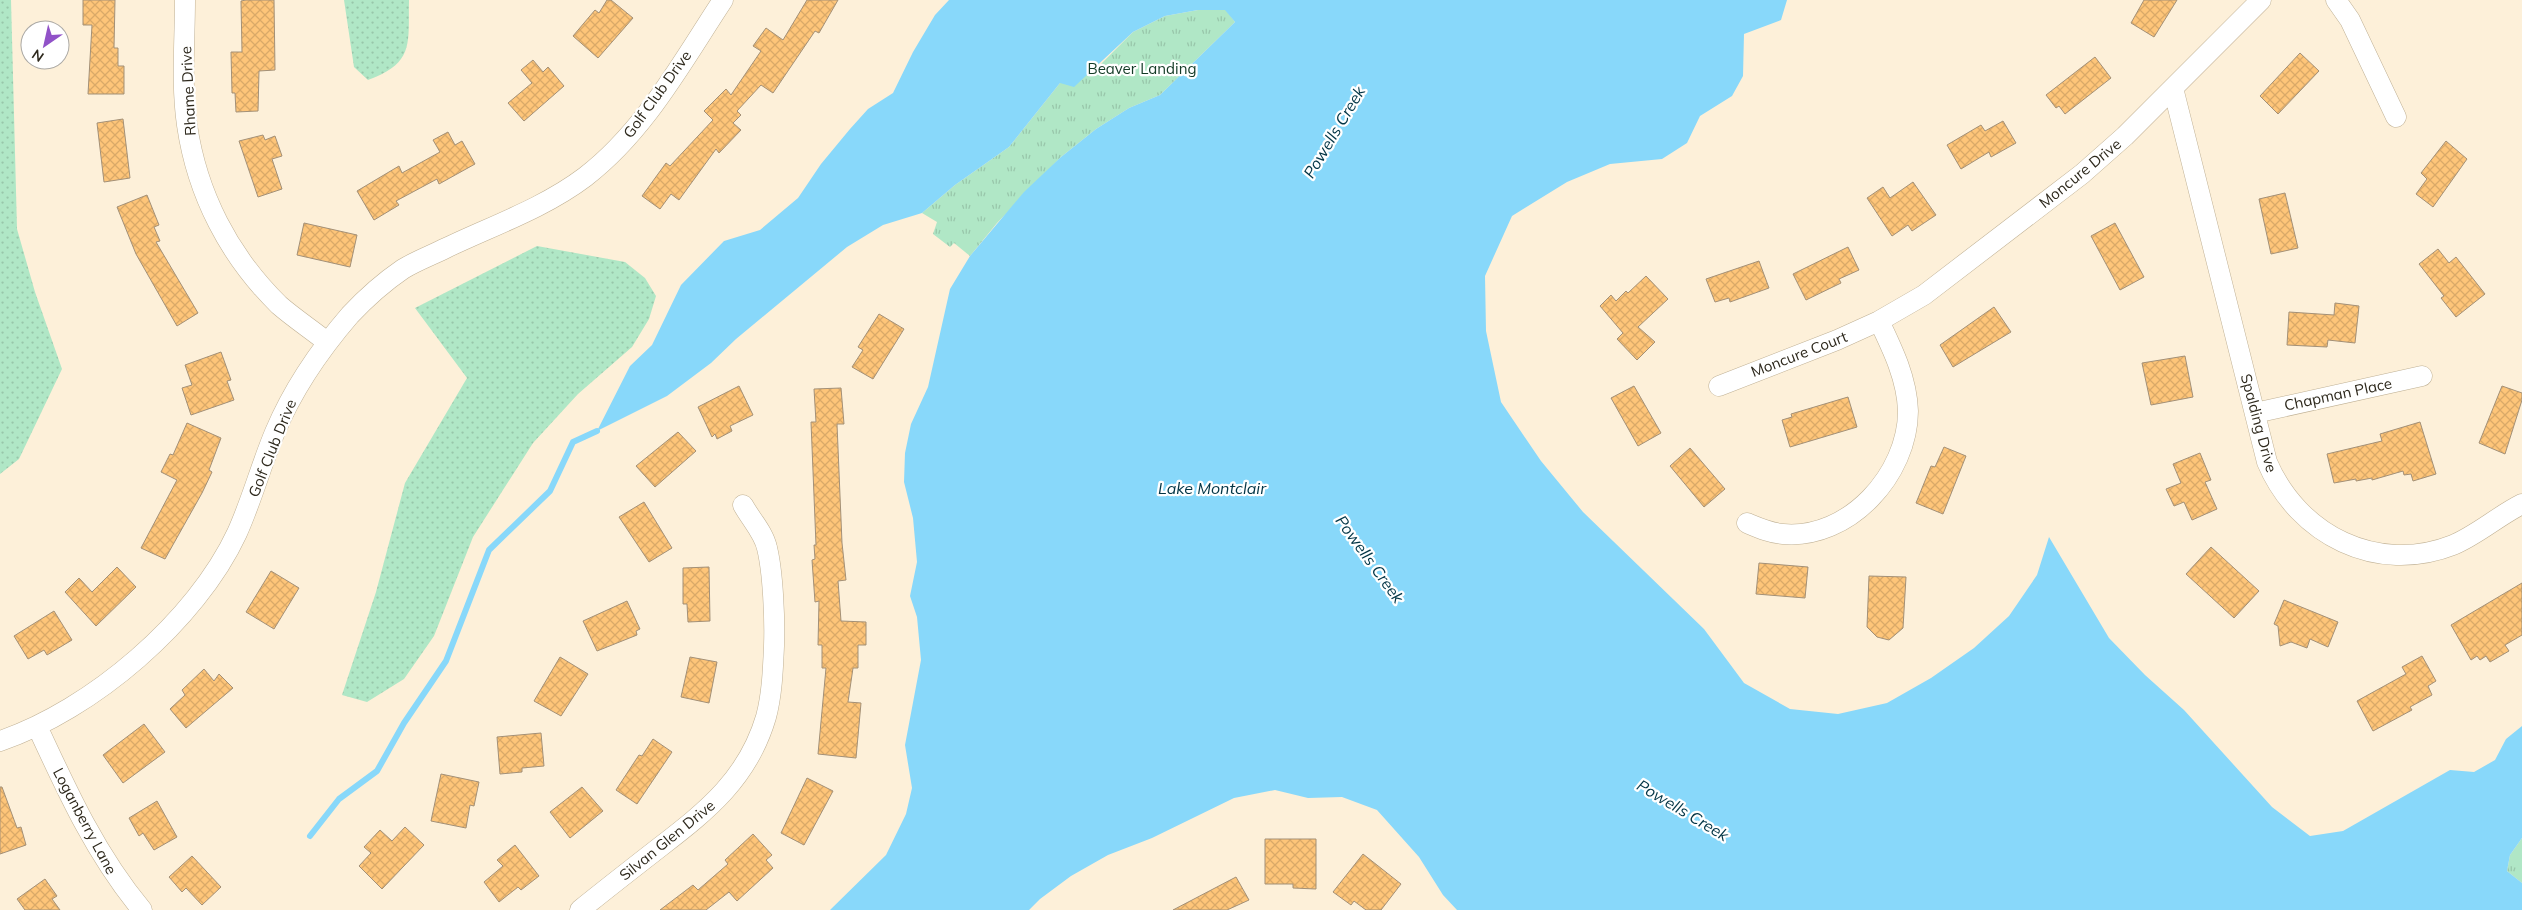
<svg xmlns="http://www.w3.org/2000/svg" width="2522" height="910" font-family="Mulish,sans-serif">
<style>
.grass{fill:url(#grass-dots)}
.park{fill:url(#park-tufts)}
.water{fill:#88d8fa}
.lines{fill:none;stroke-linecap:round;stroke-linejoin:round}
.stream{stroke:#88d8fa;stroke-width:6}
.building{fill:url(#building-cross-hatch);stroke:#a39077}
.street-casing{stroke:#bfb094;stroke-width:21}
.street{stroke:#fff;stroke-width:20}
.labels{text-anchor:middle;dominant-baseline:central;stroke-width:4.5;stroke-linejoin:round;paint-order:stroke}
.park-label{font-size:15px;fill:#133b26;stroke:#fff}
.street-label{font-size:15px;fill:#2e291d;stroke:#fff}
.water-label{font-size:16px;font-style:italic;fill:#013445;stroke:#fff}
</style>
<defs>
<pattern id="grass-dots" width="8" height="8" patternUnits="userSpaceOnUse" patternTransform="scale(1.25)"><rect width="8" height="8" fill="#b0e7c6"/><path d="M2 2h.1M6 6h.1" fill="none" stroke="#98c6aa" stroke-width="1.8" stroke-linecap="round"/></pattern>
<pattern id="park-tufts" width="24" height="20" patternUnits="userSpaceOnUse" patternTransform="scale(1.25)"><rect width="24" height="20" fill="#b0e7c6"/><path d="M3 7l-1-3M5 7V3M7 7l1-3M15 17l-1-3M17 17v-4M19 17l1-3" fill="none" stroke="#98c6aa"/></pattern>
<pattern id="building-cross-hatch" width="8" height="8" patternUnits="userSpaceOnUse" patternTransform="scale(1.25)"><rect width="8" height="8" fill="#fec579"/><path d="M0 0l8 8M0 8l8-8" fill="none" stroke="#daa968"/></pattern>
</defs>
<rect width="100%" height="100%" fill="#fdf0d9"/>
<path class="grass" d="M0,0H11L17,229L35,292L62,369L19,459L0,474Z
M344,0H409C408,43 415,63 368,80L354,67Z
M537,246L625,262L645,278L656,296L649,319L632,347L578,394L533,443L473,537L434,636L404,679L367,702L342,695L376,592L405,483L467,378L415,308Z"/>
<path class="park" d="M1198,10H1226L1235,22L1160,95L1129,108L1096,129L1061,157L997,223L970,256L954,243L950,247L933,234L937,222L922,213L955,185L1009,147L1060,83L1100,65L1133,32L1165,16Z
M2522,838V883L2507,871L2510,855Z"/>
<path class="water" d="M949,0H1787L1781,20L1744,34L1743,76L1732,96L1700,116L1687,143L1662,159L1610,164L1567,182L1512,216L1485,276L1486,331L1501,402L1541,461L1583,512L1704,629L1744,683L1790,709L1838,714L1887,703L1931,678L1974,648L2009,616L2037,575L2049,537L2109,638L2145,675L2184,710L2272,807L2310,836L2343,831L2450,770L2474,772L2495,760L2506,739L2522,726V838L2510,855L2507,871L2522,883V910H1457L1443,895L1419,857L1377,810L1342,797L1308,798L1275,790L1234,798L1152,838L1108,855L1071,876L1040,899L1029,910H830L886,855L906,814L912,788L905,745L921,660L917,617L910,596L917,562L913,518L904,482L905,453L911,424L928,387L950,289L970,256L1024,192L1061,157L1096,129L1129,108L1160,95L1235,22L1225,10H1198L1165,16L1133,32L1074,87L1060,83L1009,147L955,185L922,213L883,225L847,247L736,339L711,363L667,396L597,431L630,366L652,345L681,285L724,241L760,230L798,198L821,164L850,129L868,109L893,93L913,52L935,15Z"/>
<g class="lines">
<path class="stream" d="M310,836L339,799L377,771L404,723L446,661L489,550L550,491L573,442L597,431"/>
</g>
<path class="building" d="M83,0H115L114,48H118V66H124V94H88L92,25H83Z
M246,0H274L275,70L259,71L258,111L236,112L235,93H232L231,52H242L241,1Z
M607,0H611L633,18L598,58L573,36L595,10L599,13Z
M807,0H838L819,33L815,31L773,93L761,85L737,111L741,115L733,123L741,130L719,153L716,149L679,200L671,194L660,209L642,196L666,163L670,166L713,120L704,111L726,89L731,95L761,51L753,46L766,28L783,40Z
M2144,0H2177L2154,37L2131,23Z
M2300,53L2319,71L2278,114L2260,96Z
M2095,57L2111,78L2065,114L2059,106L2056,108L2046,95Z
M533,60L543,72L548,67L564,86L524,121L508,103L532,83L521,70Z
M123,119L130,178L104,182L97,123Z
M2003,121L2016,143L1991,157L1989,152L1961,169L1947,145L1981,125L1985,131Z
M448,132L455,145L462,141L475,164L439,184L437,179L396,201L399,205L374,220L357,191L399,166L402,173L440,152L433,140Z
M263,135L265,140L275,136L282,156L272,159L282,189L258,197L239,141Z
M2446,141L2467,159L2433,207L2416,194L2427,179L2421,173Z
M1913,182L1936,215L1912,231L1908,225L1892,236L1867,198L1883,187L1890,198Z
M2285,193L2298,248L2271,254L2259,199Z
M147,195L159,225L154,227L160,241L156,242L198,313L177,326L136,254L117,207Z
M304,223L357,235L350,267L297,255Z
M2115,223L2144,277L2120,290L2091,236Z
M1848,247L1859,270L1839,279L1841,283L1806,300L1793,274Z
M2438,249L2449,263L2456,257L2485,294L2456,317L2441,298L2444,296L2419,264Z
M1759,261L1769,288L1730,302L1729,298L1715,302L1706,279Z
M1646,276L1668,299L1638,327L1655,342L1637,360L1617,339L1623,333L1600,306L1611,295L1616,301L1626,291L1628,293Z
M2335,303L2359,306L2355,343L2328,340L2327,347L2287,345L2289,312L2334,315Z
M1994,307L2011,332L1953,367L1940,345Z
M879,314L904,329L873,379L852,367L863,350L858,347Z
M221,352L231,380L227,381L234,400L191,415L182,388L192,385L185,365Z
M2185,356L2193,397L2151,405L2142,363Z
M739,386L753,415L730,426L732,431L717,439L715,434L712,437L698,407Z
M1634,386L1661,433L1638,446L1611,398Z
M2502,386L2522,393V400L2505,454L2479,443Z
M841,388L844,424H837L842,543L846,580L838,581L841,621L866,622V645H858V668H853L848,702L861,703L856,758L818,754L826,668H822V645H818L819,601L815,602L812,560L815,559L814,545H816L811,422H816L814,389Z
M1848,397L1857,427L1790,447L1782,420L1792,417L1791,414Z
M2420,422L2436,474L2413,481L2411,474L2404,475L2403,471L2372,480V478L2356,481V479L2334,483L2327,454L2382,441L2380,434Z
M187,423L221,438L209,470L212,472L202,493L165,559L141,548L177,480L161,472L170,454L173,455Z
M678,432L696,451L655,487L636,466Z
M1944,447L1966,456L1943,514L1916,503L1931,466L1935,467Z
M1690,448L1725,489L1704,507L1670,466Z
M2200,453L2211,480L2205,482L2217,509L2192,520L2184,502L2174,506L2166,489L2181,483L2173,464Z
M644,502L672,548L649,562L619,517Z
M2211,547L2259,591L2234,618L2186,574Z
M1759,563L1808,567L1805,598L1756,594Z
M117,567L136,587L96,626L65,592L79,578L92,592Z
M709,567L710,621L688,622L687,604H683V568Z
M271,571L299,588L274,629L246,612Z
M1869,576L1906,577L1903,628L1889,640L1877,637L1867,627Z
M2522,583V635L2505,645L2509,651L2490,662L2486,656L2480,660L2477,656L2471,660L2451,625Z
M2284,600L2338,622L2328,647L2310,639L2307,648L2291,642L2280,646L2278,626L2274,624Z
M627,601L640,629L636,631L637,635L597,651L583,621Z
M54,611L72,640L47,655L44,650L28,659L14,636Z
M2422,656L2436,681L2428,686L2432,695L2410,707L2412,710L2373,731L2357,701L2406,674L2402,667Z
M560,657L588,674L561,716L534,701Z
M690,657L717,662L709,703L681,697Z
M204,669L214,681L219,674L233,688L186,728L170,709L185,695L182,690Z
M144,724L165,752L123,783L103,755Z
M541,733L544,766L522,768V772L500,774L497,737Z
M653,739L672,752L637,804L616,790L639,755L642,756Z
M441,774L479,782L474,806L470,805L466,828L431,821Z
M807,778L833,791L804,845L781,833Z
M0,787H2L17,828L21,827L26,845L0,854Z
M582,787L603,811L570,838L550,812Z
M157,801L177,837L154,850L143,833L139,836L129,818Z
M405,827L424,845L382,889L359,866L371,853L364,847L380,830L392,841Z
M753,834L772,855L766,860L773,868L737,901L729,892L706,910H660L693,885L698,890L728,864L725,860Z
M1265,839H1316V889L1293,888V884H1265Z
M515,845L539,876L521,890L518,887L499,902L484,882L503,866L497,860Z
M1363,854L1401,884L1381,910H1366L1354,901L1351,905L1333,892Z
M192,856L221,887L202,905L186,888L182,892L169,877Z
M1236,877L1249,900L1227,910H1173Z
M45,879L57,896L52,899L60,910H25L17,899Z"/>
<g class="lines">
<g class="street-casing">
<path id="street" d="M185,0C185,41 181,84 187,125C197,194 229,256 279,305C294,318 312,330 327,342
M2336,0L2350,20L2396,117
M2173,88L2267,462C2298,535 2377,575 2453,545C2477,535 2498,516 2522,504
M1719,386L1837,340L1879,321L1924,295L2082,174L2125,136L2261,0
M2255,413L2422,376
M1747,523C1759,528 1770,533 1783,534C1849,540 1908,474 1908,411C1907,379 1893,350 1879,321
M37,726C67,791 96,855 142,910
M0,741C92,710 196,621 237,533C252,500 261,465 275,432C293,389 319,351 350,315C365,299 384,282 403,269C416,261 432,255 446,248C492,226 544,208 585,177C645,131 682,62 723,0
M580,910C606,889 633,868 660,847C708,810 748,778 766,717C772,695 773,669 774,646C775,620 773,572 767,548C764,533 750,518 743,505"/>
</g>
<use href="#street" class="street"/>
</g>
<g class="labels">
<g class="park-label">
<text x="1142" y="68">Beaver Landing</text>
</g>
<g class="street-label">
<text transform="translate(188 91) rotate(-93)">Rhame Drive</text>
<text transform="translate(657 94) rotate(-54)">Golf Club Drive</text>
<text transform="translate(2080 173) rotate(-39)">Moncure Drive</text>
<text transform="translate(1799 354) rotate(-21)">Moncure Court</text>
<text transform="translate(2338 394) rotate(-12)">Chapman Place</text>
<text transform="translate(2259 423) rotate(75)">Spalding Drive</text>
<text transform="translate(272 448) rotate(-68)">Golf Club Drive</text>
<text transform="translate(85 821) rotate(62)">Loganberry Lane</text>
<text transform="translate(667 840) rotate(-39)">Silvan Glen Drive</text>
</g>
<g class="water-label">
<text transform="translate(1334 132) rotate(-59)">Powells Creek</text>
<text x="1212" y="488">Lake Montclair</text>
<text transform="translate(1370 559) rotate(54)">Powells Creek</text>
<text transform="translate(1683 810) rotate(31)">Powells Creek</text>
</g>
</g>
<g transform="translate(45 45) rotate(214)"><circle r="24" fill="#ffffff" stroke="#aba9a5"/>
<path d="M0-4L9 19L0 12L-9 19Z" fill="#9152c8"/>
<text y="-8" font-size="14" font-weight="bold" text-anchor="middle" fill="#2e291d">N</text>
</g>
</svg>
